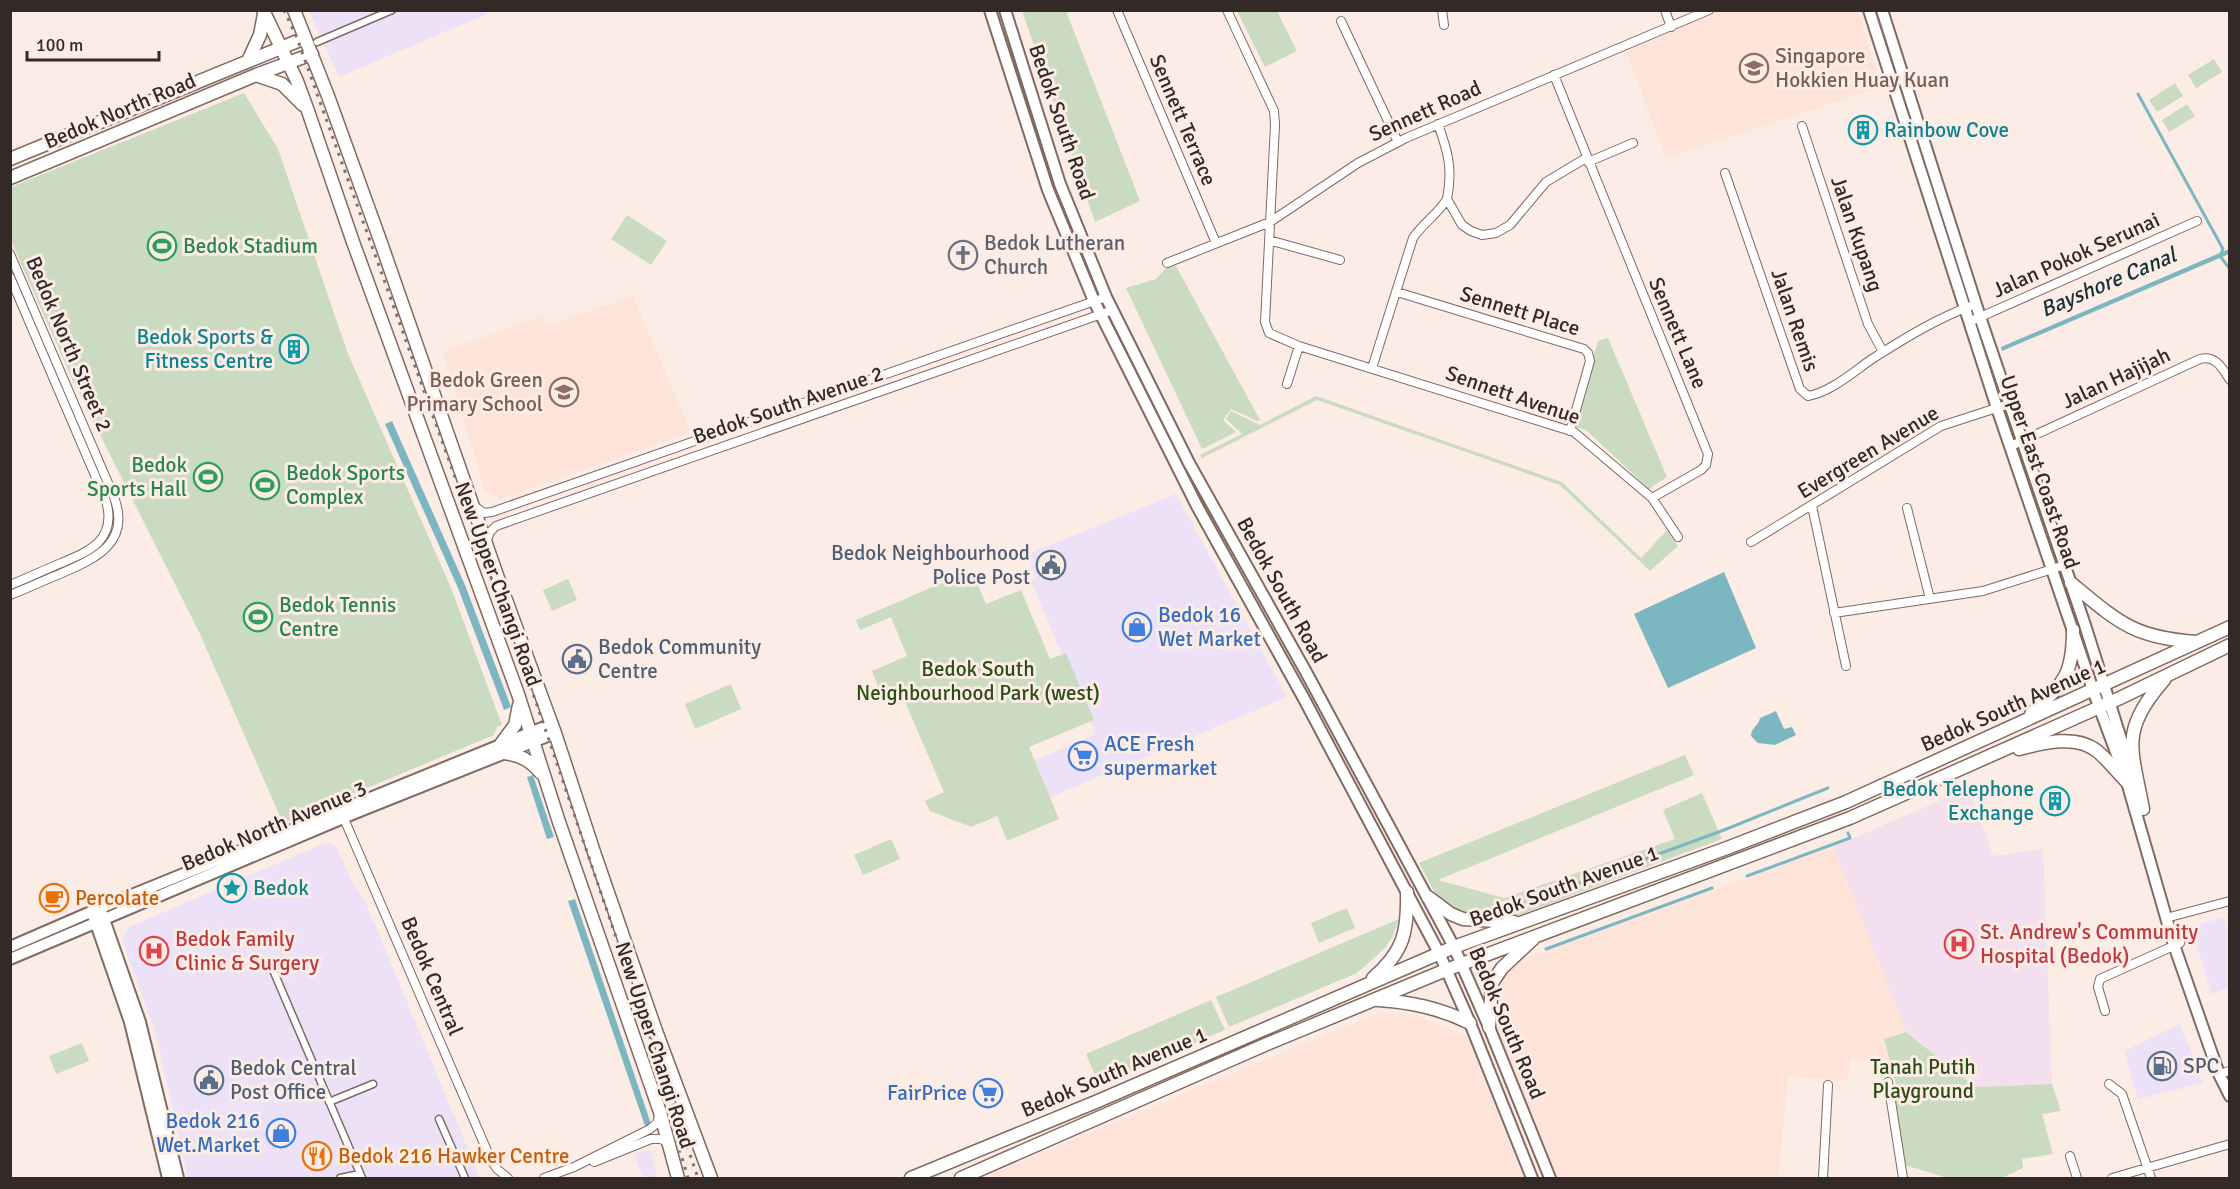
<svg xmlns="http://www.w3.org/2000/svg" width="2240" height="1189" font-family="Signika,sans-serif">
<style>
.commercial{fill:#ece1f6}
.built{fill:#fee3d8}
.medical{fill:#f3dfee}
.green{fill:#cadbc2}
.water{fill:#7cb7c1}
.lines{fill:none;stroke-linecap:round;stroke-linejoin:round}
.stream{stroke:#7cb7c1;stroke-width:3}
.pedestrian-casing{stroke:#806a61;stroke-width:9}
.minor-casing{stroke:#806a61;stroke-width:10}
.tertiary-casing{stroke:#806a61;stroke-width:14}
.secondary-casing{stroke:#806a61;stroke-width:14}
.primary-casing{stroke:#806a61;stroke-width:15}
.pedestrian{stroke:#fff;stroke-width:6}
.minor{stroke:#fff;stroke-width:8}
.tertiary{stroke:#fff;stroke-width:10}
.secondary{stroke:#fff;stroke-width:10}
.primary{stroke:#fff;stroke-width:12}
.rail{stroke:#7f726e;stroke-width:3;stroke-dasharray:3 6;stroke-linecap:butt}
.labels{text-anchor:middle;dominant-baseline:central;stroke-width:6;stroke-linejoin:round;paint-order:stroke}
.education-label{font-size:21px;fill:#785e54;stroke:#fcece6;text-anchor:start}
.street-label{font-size:21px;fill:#332926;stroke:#fcece6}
.culture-label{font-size:21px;fill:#0d838f;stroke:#fcece6;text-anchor:start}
.worship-label{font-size:21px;fill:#5b616d;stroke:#fcece6;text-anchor:start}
.leisure-label{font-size:21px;fill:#27864d;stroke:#fcece6;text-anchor:start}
.service-label{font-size:21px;fill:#4e5e75;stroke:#fcece6;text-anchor:start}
.shop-label{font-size:21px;fill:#366cbe;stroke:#fcece6;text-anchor:start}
.park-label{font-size:21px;fill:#2c4d14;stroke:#fcece6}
.food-label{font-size:21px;fill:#c56008;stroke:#fcece6;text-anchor:start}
.health-label{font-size:21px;fill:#be3a42;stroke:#fcece6;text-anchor:start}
.water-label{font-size:22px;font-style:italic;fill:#153338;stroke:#fcece6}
</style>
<rect width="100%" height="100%" fill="#fcece6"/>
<path class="commercial" d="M309,11H494L339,77Z
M1176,494L1287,697L1046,799L1031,762L1096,734L1031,581L1036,578L1026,555Z
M325,843H330L337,848L350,878L365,901L480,1178H188L155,1031L122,940L129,927Z
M2224,917L2229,933V988L2212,994L2191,927Z
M2180,1024L2203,1083L2138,1099L2124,1051Z
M642,1151H651L657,1178H643L634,1154Z"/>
<path class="built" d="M1718,11H1858L1881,87L1666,158L1625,49Z
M633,296L691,432L501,499L485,491L443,352L542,316L546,326Z
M1833,847L1906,1031L1884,1039L1890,1063L1850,1059L1848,1081L1788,1076L1778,1178H1558L1496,1025L1498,983L1506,972L1519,961Z
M1380,1012L1418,1016L1467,1036L1523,1178H982Z"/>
<path class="medical" d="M1969,788L1993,856L2043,849L2052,1084L1975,1087L1906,1031L1833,847Z"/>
<path class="green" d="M1022,11H1066L1140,201L1095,222Z
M1237,11H1277L1297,51L1265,67Z
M2214,59L2222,72L2196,88L2188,75Z
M2175,83L2183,96L2157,112L2149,100Z
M244,93L278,149L348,354L451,588L502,725L497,727L494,735L283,823L199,632L73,381L11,241V187Z
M2187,104L2195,116L2169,132L2162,120Z
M627,215L667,241L651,265L611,239Z
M1176,266L1260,420L1257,421L1231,409L1223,420L1236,432L1202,449L1126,288L1156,279L1166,268Z
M1608,338L1667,477L1649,489L1586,430L1573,426L1598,341Z
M1316,396L1562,482L1641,558L1667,530L1678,546L1650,571L1560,485L1317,400L1202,458L1200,455L1242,434L1226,419L1231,411L1260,425Z
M972,570L986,604L1021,590L1050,659L1066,653L1094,720L1029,747L1059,819L1007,841L997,816L971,827L930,811L925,801L944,792L902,695L884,702L872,671L907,656L891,617L860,630L856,620Z
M568,579L577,600L552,611L543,590Z
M731,684L741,709L695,729L685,704Z
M1685,755L1694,775L1438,880L1504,898L1675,839L1663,810L1702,793L1722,839L1519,915L1466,912L1455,908L1435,893L1419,863Z
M891,839L900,859L863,875L854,855Z
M1347,908L1355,928L1319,943L1311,923Z
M1399,919L1393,936L1384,949L1357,973L1229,1027L1216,997Z
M1211,1000L1225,1030L1099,1084L1086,1054Z
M1906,1032L1975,1087L2052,1084L2061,1111L2042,1114L2053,1154L2022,1159L2023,1168L2002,1178H1947L1905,1165L1893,1089L1897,1088L1884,1039Z
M82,1043L89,1061L56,1074L49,1056Z"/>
<path class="water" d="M2229,249V254L2002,351L2001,347Z
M392,421L465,585L511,707L504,710L458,588L385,424Z
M1724,572L1756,648L1668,688L1634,614Z
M1776,711L1784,729L1792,727L1796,735L1775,745L1758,743L1751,736C1751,728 1759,725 1760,718Z
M533,775L554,837L547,839L527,777Z
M575,899L651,1124L645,1126L568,901Z"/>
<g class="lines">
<path class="stream" d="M2138,94L2223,249L2220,256L2230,269
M1747,876L1850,838L1848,833
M1536,899L1724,830L1828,788
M1546,949L1712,888"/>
<g class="pedestrian-casing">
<path id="pedestrian" d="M317,42L392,10
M273,970L362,1178
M329,1102L373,1084
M439,1119L465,1178
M340,1178L360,1174"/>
</g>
<g class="minor-casing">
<path id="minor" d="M1117,10L1216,243
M1227,10L1274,111L1275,125L1265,322L1269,333L1299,346L1574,432L1652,498L1678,537
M1442,10L1444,25
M1665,10L1671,27
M1341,21L1398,142
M1554,75L1708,454L1706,465L1701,470L1652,498
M1438,124C1448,152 1453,169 1447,199L1462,225L1471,231L1482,235L1496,233L1510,225L1546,182L1586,158
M1802,126L1868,324L1883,352
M1588,162L1633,143
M1725,173L1800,389L1808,396C1831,392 1853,372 1872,359C1905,338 1939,317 1976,304
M1269,240L1340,260
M10,254L114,497C131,542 97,558 62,573C45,580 28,588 10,595
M1167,263L1270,222L1358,163L1406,138L1709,10
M10,277L106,501C118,543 85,553 54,566C40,572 25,579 10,585
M1397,292L1584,349L1588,353L1590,361L1570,431
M1969,322L2197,221
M1372,368L1413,238C1423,223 1438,214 1447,199
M1287,384L1299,346
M2011,446L2200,359C2216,355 2222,368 2230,380
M474,506L484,513L492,512L1106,297
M1812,506L1846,666
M1907,508L1930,599
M1751,542L1941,426L2009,404
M486,543L490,532L496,526L1113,310
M1834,613L1983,591L2065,565
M342,814L491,1160L497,1169L508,1178
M2166,918L2230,901
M2105,1011L2098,987L2100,979L2180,943
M2226,1072L2230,1071
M1888,1082L1903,1178
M2109,1084L2122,1094L2151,1178
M2070,1156L2077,1178
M594,1162L651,1139H661L668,1143
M544,1178L574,1167L650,1129L657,1123L660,1113
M1823,1178L1828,1085
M2112,1178L2230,1144"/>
</g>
<g class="tertiary-casing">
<path id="tertiary" d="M100,908L140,1022L178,1178
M92,912L130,1022L168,1178"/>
</g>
<g class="secondary-casing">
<path id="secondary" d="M990,10L1048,190L1094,301L1197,506L1303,697L1439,953L1470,1023L1532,1178
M1005,10L1060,184L1106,297L1189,463L1306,672L1454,947L1489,1027L1550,1178
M1869,10L1997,408L2093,690L2127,782L2174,945L2219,1074L2230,1096
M1882,10L1980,317L2085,625L2132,774
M10,947L100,908L552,724
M10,959L355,813L555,733"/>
</g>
<g class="primary-casing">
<path id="primary" d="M263,10L297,81L308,111L353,242L518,694L559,822L660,1112L678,1178
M294,10L328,96L380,240L499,581L555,733L595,855L656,1031L711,1178
M248,61L260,35L264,14
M256,75L282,84L303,105
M10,159L305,38
M10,178L256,75L312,54
M2071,583C2118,622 2134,638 2197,642
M2031,714C2063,683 2073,677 2073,630
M501,744L515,725L519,705
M2019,749C2042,743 2076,734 2097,751C2108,760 2117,772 2127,782
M504,753C520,755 530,760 541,773
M2143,809C2132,749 2119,731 2164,680
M1428,897L1451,914L1463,919L1514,922
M1373,978C1404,952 1408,931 1407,892
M1378,1000C1411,1002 1439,1008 1470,1023
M1489,1027L1492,983L1502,968L1533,939
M911,1178L1098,1101L1454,947L1727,848L1846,802L2230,627
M961,1178L1267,1044L1446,970L1850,818L2120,698L2230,645"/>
</g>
<use href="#pedestrian" class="pedestrian"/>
<use href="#minor" class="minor"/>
<use href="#tertiary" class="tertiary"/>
<use href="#secondary" class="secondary"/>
<use href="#primary" class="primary"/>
<path class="rail" d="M284,10L297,38L537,705L698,1178
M677,1141L688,1178"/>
</g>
<defs>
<g id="school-ring" transform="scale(1.5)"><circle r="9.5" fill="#fcece6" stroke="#8d6e63" stroke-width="1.5"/><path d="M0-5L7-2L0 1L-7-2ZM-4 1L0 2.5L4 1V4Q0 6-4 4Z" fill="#8d6e63"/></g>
<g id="building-ring" transform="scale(1.5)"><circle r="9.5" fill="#fcece6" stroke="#0f9aa8" stroke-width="1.5"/><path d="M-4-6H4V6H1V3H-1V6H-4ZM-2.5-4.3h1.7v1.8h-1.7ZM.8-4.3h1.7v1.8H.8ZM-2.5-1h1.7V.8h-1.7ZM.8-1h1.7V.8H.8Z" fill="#0f9aa8"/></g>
<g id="stadium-ring" transform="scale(1.5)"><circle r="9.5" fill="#fcece6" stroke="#2e9e5b" stroke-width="1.5"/><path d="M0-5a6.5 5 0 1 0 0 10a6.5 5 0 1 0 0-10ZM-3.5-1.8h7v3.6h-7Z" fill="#2e9e5b"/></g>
<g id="church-ring" transform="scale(1.5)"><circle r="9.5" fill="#fcece6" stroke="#6b7280" stroke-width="1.5"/><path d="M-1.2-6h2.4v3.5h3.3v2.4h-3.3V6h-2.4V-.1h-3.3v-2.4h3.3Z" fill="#6b7280"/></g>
<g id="civic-ring" transform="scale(1.5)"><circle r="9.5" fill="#fcece6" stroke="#5c6f8a" stroke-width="1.5"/><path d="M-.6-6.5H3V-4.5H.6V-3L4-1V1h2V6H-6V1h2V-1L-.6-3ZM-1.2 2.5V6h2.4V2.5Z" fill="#5c6f8a"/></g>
<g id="shop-ring" transform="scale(1.5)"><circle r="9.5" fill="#fcece6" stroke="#3f7fe0" stroke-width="1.5"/><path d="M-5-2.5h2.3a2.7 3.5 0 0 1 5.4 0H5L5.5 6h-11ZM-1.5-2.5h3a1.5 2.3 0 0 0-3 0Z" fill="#3f7fe0"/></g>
<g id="supermarket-ring" transform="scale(1.5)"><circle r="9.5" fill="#fcece6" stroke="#3f7fe0" stroke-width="1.5"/><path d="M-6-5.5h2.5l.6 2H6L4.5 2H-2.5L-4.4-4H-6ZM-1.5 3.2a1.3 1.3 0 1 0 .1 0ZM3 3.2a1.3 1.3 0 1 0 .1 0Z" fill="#3f7fe0"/></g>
<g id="sight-ring" transform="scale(1.5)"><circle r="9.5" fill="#fcece6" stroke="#0f9aa8" stroke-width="1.5"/><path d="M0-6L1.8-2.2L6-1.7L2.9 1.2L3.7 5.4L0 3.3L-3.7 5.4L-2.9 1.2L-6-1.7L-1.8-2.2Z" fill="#0f9aa8"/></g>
<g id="cafe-ring" transform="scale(1.5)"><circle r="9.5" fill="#fcece6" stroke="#e8710a" stroke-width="1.5"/><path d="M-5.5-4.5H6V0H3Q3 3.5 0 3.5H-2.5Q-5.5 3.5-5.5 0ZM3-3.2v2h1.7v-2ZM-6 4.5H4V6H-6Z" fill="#e8710a"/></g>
<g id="hospital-ring" transform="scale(1.5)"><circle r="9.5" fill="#fcece6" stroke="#e0444e" stroke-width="1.5"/><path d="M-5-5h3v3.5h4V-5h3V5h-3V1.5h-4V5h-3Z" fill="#e0444e"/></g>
<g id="fuel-ring" transform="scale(1.5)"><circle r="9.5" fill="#fcece6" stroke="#5c6f8a" stroke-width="1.5"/><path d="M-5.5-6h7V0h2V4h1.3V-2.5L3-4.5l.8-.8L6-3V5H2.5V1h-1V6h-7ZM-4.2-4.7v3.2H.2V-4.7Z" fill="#5c6f8a"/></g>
<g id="restaurant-ring" transform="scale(1.5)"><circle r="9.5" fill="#fcece6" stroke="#e8710a" stroke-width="1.5"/><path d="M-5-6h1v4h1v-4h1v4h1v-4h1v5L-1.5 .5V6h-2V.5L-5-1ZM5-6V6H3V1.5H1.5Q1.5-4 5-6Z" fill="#e8710a"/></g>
</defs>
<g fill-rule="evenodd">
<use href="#school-ring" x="1754" y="68"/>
<use href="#building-ring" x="1863" y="130"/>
<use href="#stadium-ring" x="162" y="246"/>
<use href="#church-ring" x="963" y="255"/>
<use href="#building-ring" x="294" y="349"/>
<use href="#school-ring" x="564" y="392"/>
<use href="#stadium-ring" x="208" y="477"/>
<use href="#stadium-ring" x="265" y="485"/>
<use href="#civic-ring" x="1051" y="565"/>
<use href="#stadium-ring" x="258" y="617"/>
<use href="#shop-ring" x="1137" y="627"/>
<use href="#civic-ring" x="577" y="659"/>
<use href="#supermarket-ring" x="1083" y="756"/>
<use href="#building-ring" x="2055" y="801"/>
<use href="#sight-ring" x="232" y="888"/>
<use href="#cafe-ring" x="54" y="898"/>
<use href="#hospital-ring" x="1959" y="944"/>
<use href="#hospital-ring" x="154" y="951"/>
<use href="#fuel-ring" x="2162" y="1066"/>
<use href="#civic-ring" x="209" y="1080"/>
<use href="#supermarket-ring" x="988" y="1093"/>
<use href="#shop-ring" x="281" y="1133"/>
<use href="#restaurant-ring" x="317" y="1156"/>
</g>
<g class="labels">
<g class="education-label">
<text x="1775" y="56">Singapore<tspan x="1775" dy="24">Hokkien Huay Kuan</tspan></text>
<text x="543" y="380" text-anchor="end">Bedok Green<tspan x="543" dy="24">Primary School</tspan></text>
</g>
<g class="street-label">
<text transform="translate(120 111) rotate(-23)">Bedok North Road</text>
<text transform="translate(1425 111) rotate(-24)">Sennett Road</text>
<text transform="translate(1183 120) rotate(67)">Sennett Terrace</text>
<text transform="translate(1062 122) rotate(71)">Bedok South Road</text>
<text transform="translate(1857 234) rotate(71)">Jalan Kupang</text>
<text transform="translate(2076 255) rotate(-24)">Jalan Pokok Serunai</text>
<text transform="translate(1520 311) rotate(17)">Sennett Place</text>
<text transform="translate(1795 320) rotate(71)">Jalan Remis</text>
<text transform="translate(1678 333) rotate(67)">Sennett Lane</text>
<text transform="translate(69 344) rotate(67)">Bedok North Street 2</text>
<text transform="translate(2116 378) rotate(-25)">Jalan Hajijah</text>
<text transform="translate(1513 395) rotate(19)">Sennett Avenue</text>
<text transform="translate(788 405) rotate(-19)">Bedok South Avenue 2</text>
<text transform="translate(1868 452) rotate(-31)">Evergreen Avenue</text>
<text transform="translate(2040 472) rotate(71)">Upper East Coast Road</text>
<text transform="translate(498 584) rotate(70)">New Upper Changi Road</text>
<text transform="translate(1282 590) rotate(61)">Bedok South Road</text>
<text transform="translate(2013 705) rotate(-24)">Bedok South Avenue 1</text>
<text transform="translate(274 826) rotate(-23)">Bedok North Avenue 3</text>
<text transform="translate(1564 886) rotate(-20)">Bedok South Avenue 1</text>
<text transform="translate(432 976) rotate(67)">Bedok Central</text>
<text transform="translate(1507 1023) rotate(67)">Bedok South Road</text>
<text transform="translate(655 1045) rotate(72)">New Upper Changi Road</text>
<text transform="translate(1114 1072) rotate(-23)">Bedok South Avenue 1</text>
</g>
<g class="culture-label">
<text x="1884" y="130">Rainbow Cove</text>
<text x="273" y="337" text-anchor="end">Bedok Sports &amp;<tspan x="273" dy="24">Fitness Centre</tspan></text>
<text x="2034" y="789" text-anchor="end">Bedok Telephone<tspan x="2034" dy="24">Exchange</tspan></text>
<text x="253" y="888">Bedok</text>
</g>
<g class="worship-label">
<text x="984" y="243">Bedok Lutheran<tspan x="984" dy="24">Church</tspan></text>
</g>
<g class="leisure-label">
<text x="183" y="246">Bedok Stadium</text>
<text x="187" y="465" text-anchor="end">Bedok<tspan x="187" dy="24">Sports Hall</tspan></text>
<text x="286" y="473">Bedok Sports<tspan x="286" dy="24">Complex</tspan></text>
<text x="279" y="605">Bedok Tennis<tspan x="279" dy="24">Centre</tspan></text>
</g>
<g class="service-label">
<text x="1030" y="553" text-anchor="end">Bedok Neighbourhood<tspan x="1030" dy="24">Police Post</tspan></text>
<text x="598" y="647">Bedok Community<tspan x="598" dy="24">Centre</tspan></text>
<text x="2183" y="1066">SPC</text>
<text x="230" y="1068">Bedok Central<tspan x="230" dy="24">Post Office</tspan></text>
</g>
<g class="shop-label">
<text x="1158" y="615">Bedok 16<tspan x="1158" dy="24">Wet Market</tspan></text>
<text x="1104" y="744">ACE Fresh<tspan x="1104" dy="24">supermarket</tspan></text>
<text x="967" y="1093" text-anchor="end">FairPrice</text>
<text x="260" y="1121" text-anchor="end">Bedok 216<tspan x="260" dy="24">Wet.Market</tspan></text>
</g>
<g class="park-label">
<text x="978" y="669">Bedok South<tspan x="978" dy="24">Neighbourhood Park (west)</tspan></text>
<text x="1923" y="1067">Tanah Putih<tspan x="1923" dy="24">Playground</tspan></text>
</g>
<g class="food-label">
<text x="75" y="898">Percolate</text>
<text x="338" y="1156">Bedok 216 Hawker Centre</text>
</g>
<g class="health-label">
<text x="1980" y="932">St. Andrew's Community<tspan x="1980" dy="24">Hospital (Bedok)</tspan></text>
<text x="175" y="939">Bedok Family<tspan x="175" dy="24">Clinic &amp; Surgery</tspan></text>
</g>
<g class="water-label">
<text transform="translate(2108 282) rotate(-23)">Bayshore Canal</text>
</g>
</g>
<rect width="2240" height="1189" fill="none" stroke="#332926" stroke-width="24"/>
<path d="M27 51v9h132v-9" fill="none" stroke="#332926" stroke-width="3"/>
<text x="36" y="51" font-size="18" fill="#332926" stroke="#fcece6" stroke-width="4.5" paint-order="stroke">100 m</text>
</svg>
